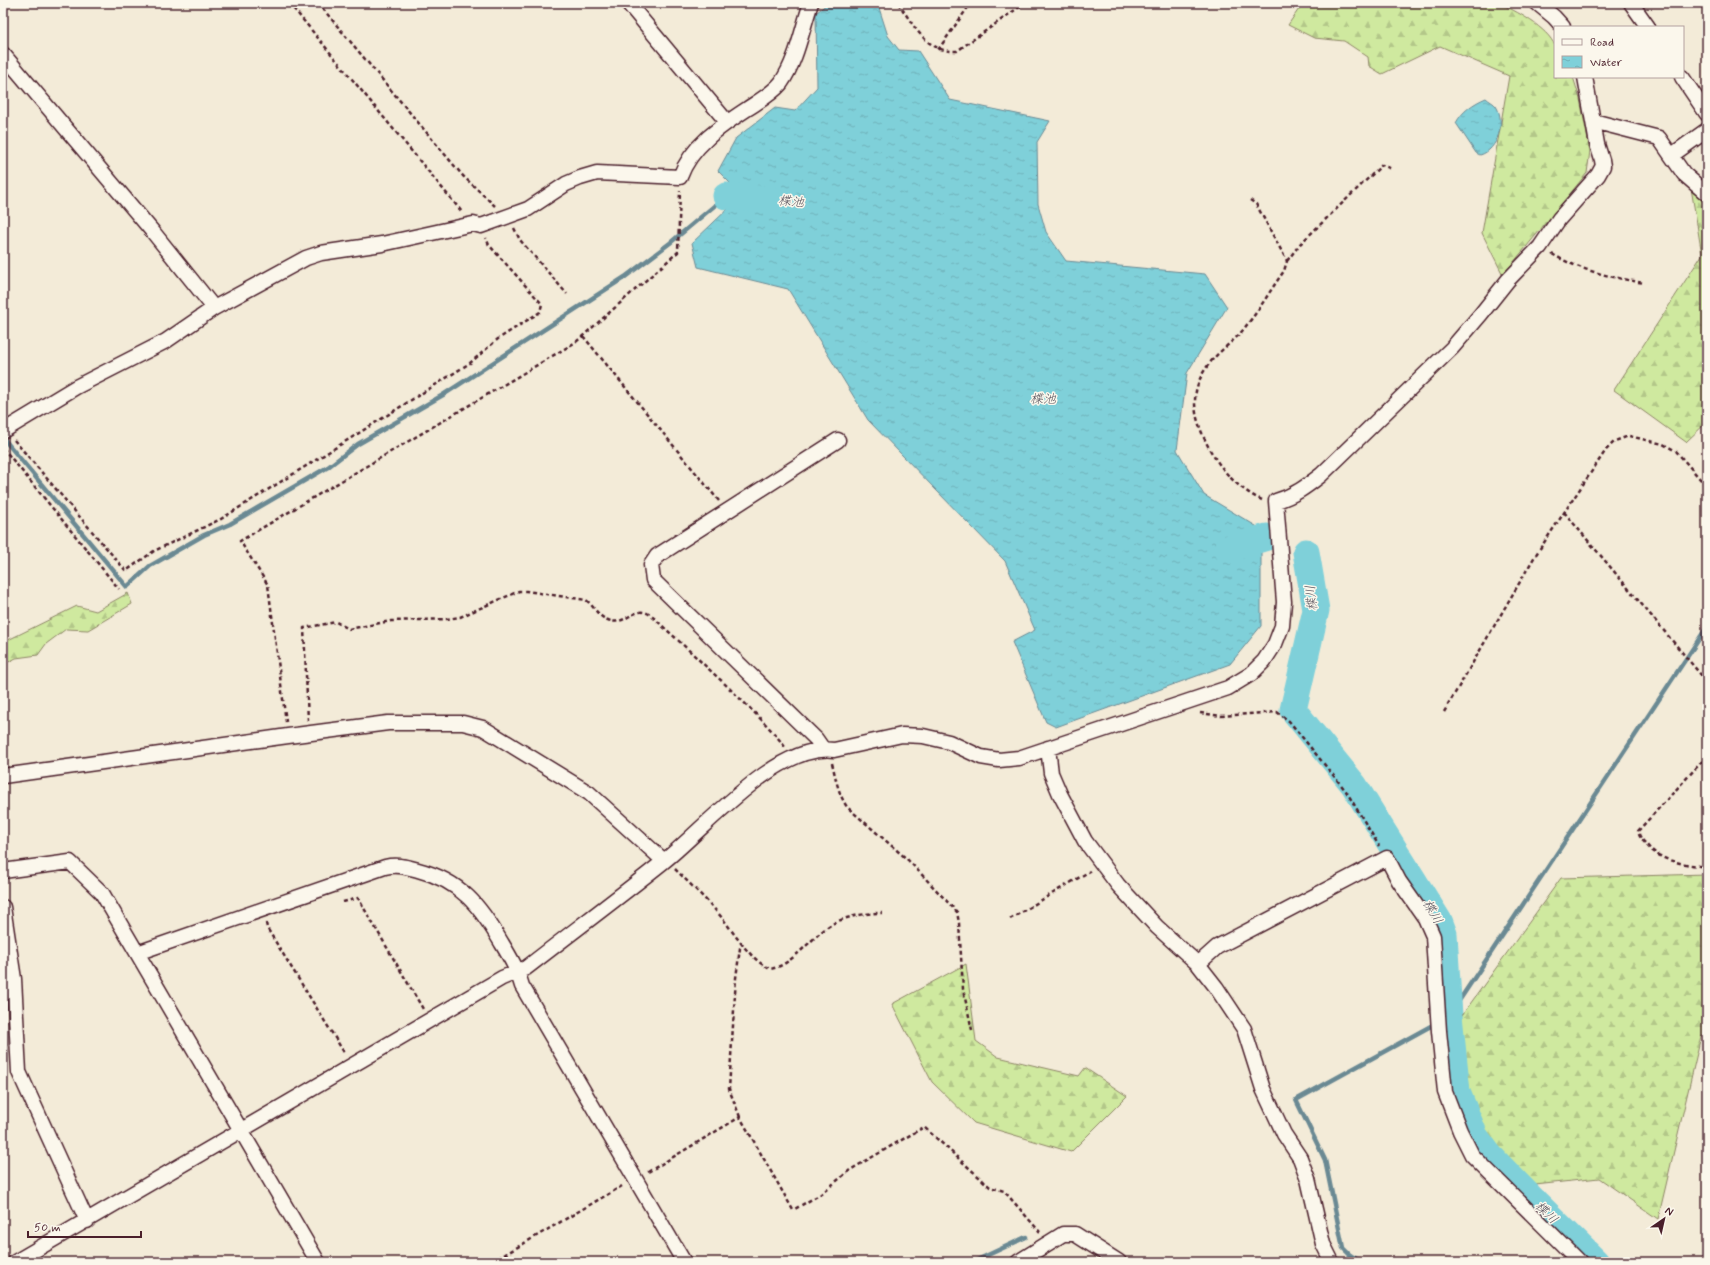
<svg xmlns="http://www.w3.org/2000/svg" width="1710" height="1265" font-family="Mynerve,'Klee One',sans-serif">
<style>
.forest{fill:url(#forest-firs);stroke:#8c8465}
.water{fill:url(#water-ripples);stroke:#6a8993}
.lines{fill:none;stroke-linecap:round;stroke-linejoin:round}
.stream{stroke:#6a8993;stroke-width:4.5}
.river{stroke:#7fd0d9;stroke-width:27}
.street-casing{stroke:#4a1f2b;stroke-width:17}
.path{stroke:#4a1f2b;stroke-width:2.5;stroke-dasharray:4 3;stroke-linecap:butt}
.street{stroke:#fbf7ec;stroke-width:14}
.labels{text-anchor:middle;dominant-baseline:central;stroke-width:3;stroke-linejoin:round;paint-order:stroke}
.water-label{font-size:13px;font-style:italic;fill:#5a545f;stroke:#fbf7ec}
</style>
<defs>
<pattern id="forest-firs" width="22" height="20" patternUnits="userSpaceOnUse"><rect width="22" height="20" fill="#cfe99f"/><path d="M5 1l3.5 6h-7zM16 11l3.5 6h-7z" fill="#b3c789"/></pattern>
<pattern id="water-ripples" width="26" height="14" patternUnits="userSpaceOnUse"><rect width="26" height="14" fill="#7fd0d9"/><path d="M2 4q2-2 4 0t4 0M15 11q2-2 4 0t4 0" fill="none" stroke="#6fb2ba"/></pattern>
</defs>
<rect width="100%" height="100%" fill="#f3ebd8"/>
<filter id="ink" filterUnits="userSpaceOnUse"><feTurbulence type="fractalNoise" baseFrequency=".025" numOctaves="2"/><feDisplacementMap in="SourceGraphic" scale="8" xChannelSelector="R" yChannelSelector="G"/><feConvolveMatrix kernelMatrix="1 2 1 2 8 2 1 2 1" color-interpolation-filters="sRGB"/></filter>
<g filter="url(#ink)">
<path class="forest" d="M1303,3H1498C1515,10 1548,28 1555,46C1558,54 1555,68 1555,77H1573L1580,99L1590,151L1587,173L1503,275L1482,233L1509,76L1440,46L1382,74L1369,66L1368,57L1344,41L1314,38L1288,25Z
M1691,188L1707,204V422L1686,442L1614,390L1702,255Z
M128,593L132,604L88,630L66,629L46,644L38,655L16,658L3,665V644L6,641L77,606L96,611Z
M1707,874V1033L1701,1036L1658,1219L1599,1178L1526,1186L1484,1139L1470,1095L1460,1018L1561,878Z
M966,964L976,1041L998,1057L1079,1076L1085,1068L1127,1096L1071,1152L974,1123L932,1082L892,1004Z"/>
<path class="water" d="M828,3H863L879,8L888,36L899,50L918,51L950,100L1050,121L1037,142L1038,204L1046,232L1066,261L1205,274L1227,307L1187,373L1177,450L1204,495L1261,529V626L1230,664L1056,727L1046,722L1012,642L1035,630L1005,561L868,420L788,289L698,267L692,243L734,203L737,190L718,171L736,138L775,108L795,111L817,87L816,13Z
M1486,98C1489,101 1494,103 1496,106C1506,122 1498,150 1480,155L1476,153L1456,123C1462,111 1474,103 1486,98Z"/>
<g class="lines">
<path class="stream" d="M3,438L127,587L150,566L204,535L230,524L328,467L358,444L443,395L568,314L625,277L670,243L726,196
M973,1262L1026,1237
M1361,1262L1350,1255L1343,1248L1325,1160L1296,1100L1449,1016L1707,627"/>
<path class="river" d="M726,196L772,200
M1227,549L1267,537
M1306,552L1316,610L1293,710L1354,785L1440,923L1444,934L1449,1016L1457,1092L1475,1136L1490,1156L1527,1194L1596,1262"/>
<g class="street-casing">
<path id="street" d="M628,3L727,122
M1537,3L1554,17L1563,27
M1631,3L1648,27
M3,54L153,232L214,308
M1682,77L1707,114
M1593,121L1659,138L1684,174L1707,194
M1672,155L1707,130
M3,431L76,387L166,341L214,308L306,258L321,253L382,244L473,224L481,226L528,209L566,184L580,178L597,173L680,177C691,146 721,126 747,109C759,101 772,94 781,83C797,60 802,29 811,3
M1048,748L1051,773L1060,794L1085,841L1118,885L1157,927L1198,964L1216,987L1244,1029L1263,1089L1284,1134L1300,1158L1308,1179L1323,1244L1332,1262
M823,749L816,739L653,580L651,565L657,556L838,440
M3,776L288,736L388,723H463L483,728L589,793L664,861
M3,871L70,862L102,893L318,1262
M3,907L14,979L19,1072L87,1221
M137,953L385,867C397,864 406,867 418,870C461,881 480,906 501,942C510,957 518,970 522,986L684,1262
M1198,964L1217,947L1387,858L1399,881L1425,918L1433,936L1439,1031L1445,1092L1460,1131L1472,1155L1580,1262
M15,1262L502,978L526,968C571,933 618,898 663,862C705,829 776,743 834,750L902,735L923,736L949,742L981,757L999,760L1019,758L1228,688L1251,674L1264,661L1275,644L1282,626L1284,602L1276,501C1294,496 1307,486 1321,475L1452,348L1481,314L1508,280L1540,247L1559,219L1598,175L1603,166L1602,160L1597,144L1585,77
M1018,1262L1063,1234H1075L1119,1262"/>
</g>
<path class="path" d="M289,3L462,212
M318,3L463,176L495,206
M898,3C914,25 926,53 957,51L1025,3
M938,50L971,3
M1250,200L1256,204L1287,261L1284,271C1271,289 1260,309 1246,326C1237,339 1224,347 1214,358C1187,388 1192,415 1209,448C1221,470 1239,490 1262,500
M514,228L520,240L567,294
M1552,254C1581,271 1611,277 1644,283
M1287,261L1300,244L1382,165L1392,169
M583,336L719,501
M14,440L126,571L154,551L221,519L351,438L470,363L498,339L540,312L542,304L489,245L486,238
M3,448L119,589
M1564,512L1707,682
M1444,712L1535,556L1606,450L1615,441L1629,436L1663,444L1676,451L1707,487
M1200,713L1221,716L1277,712L1289,721L1346,791L1379,846
M308,721L304,628L336,622L349,629L391,621L447,619L460,617L519,591H526L586,600C594,606 598,617 608,620C624,627 633,607 647,613C653,616 663,627 668,631C687,648 705,666 724,683C745,704 767,723 785,747
M286,722L268,585L240,541L576,342L678,252L680,191
M1707,756L1638,831C1639,836 1642,840 1646,844C1661,863 1685,864 1707,867
M832,763C836,779 838,793 847,807L908,860L957,912L959,923L963,989L972,1030
M675,869C691,885 708,901 723,919C736,936 750,959 770,969C793,966 813,934 834,923C848,916 867,913 882,913
M343,902L358,898L423,1009
M1010,919L1090,871
M266,923L267,928L345,1054
M740,1117L729,1089L736,978L740,948L743,944
M648,1172L740,1117L793,1210L821,1194L850,1170L924,1127L990,1187L1004,1191L1040,1232
M492,1262L622,1186"/>
<use href="#street" class="street"/>
</g>
</g>
<g class="labels">
<g class="water-label">
<text transform="translate(791 202) rotate(5)">楪池</text>
<text x="1043" y="399">楪池</text>
<text transform="translate(1312 598) rotate(-96)">楪川</text>
<text transform="translate(1432 912) rotate(60)">楪川</text>
<text transform="translate(1546 1213) rotate(44)">楪川</text>
</g>
</g>
<rect width="1710" height="1265" fill="none" stroke="#fbf7ec" stroke-width="16"/>
<rect x="8" y="8" width="1694" height="1249" fill="none" stroke="#4a1f2b" stroke-width="1.5" filter="url(#ink)"/>
<rect x="1554" y="26" width="130" height="52" fill="#fbf7ec" stroke="#b4a19f"/>
<rect x="1562" y="39" width="20" height="6" fill="#fbf7ec" stroke="#b4a19f"/>
<text x="1590" y="46" font-size="12" fill="#4a1f2b">Road</text>
<rect x="1562" y="56" width="20" height="12" fill="url(#water-ripples)" stroke="#b4a19f"/>
<text x="1590" y="66" font-size="12" fill="#4a1f2b">Water</text>
<g transform="translate(1664 1219) rotate(34)" stroke="#fbf7ec" stroke-width="3" paint-order="stroke">
<path d="M0-3L7 15L0 10L-7 15Z" fill="#4a1f2b"/>
<text y="-6" font-size="11" font-weight="bold" text-anchor="middle" fill="#4a1f2b">N</text>
</g>
<path d="M28 1231v6h113v-6" fill="none" stroke="#4a1f2b" stroke-width="2"/>
<text x="34" y="1231" font-size="12" fill="#4a1f2b" stroke="#fbf7ec" stroke-width="3" paint-order="stroke">50 m</text>
</svg>
